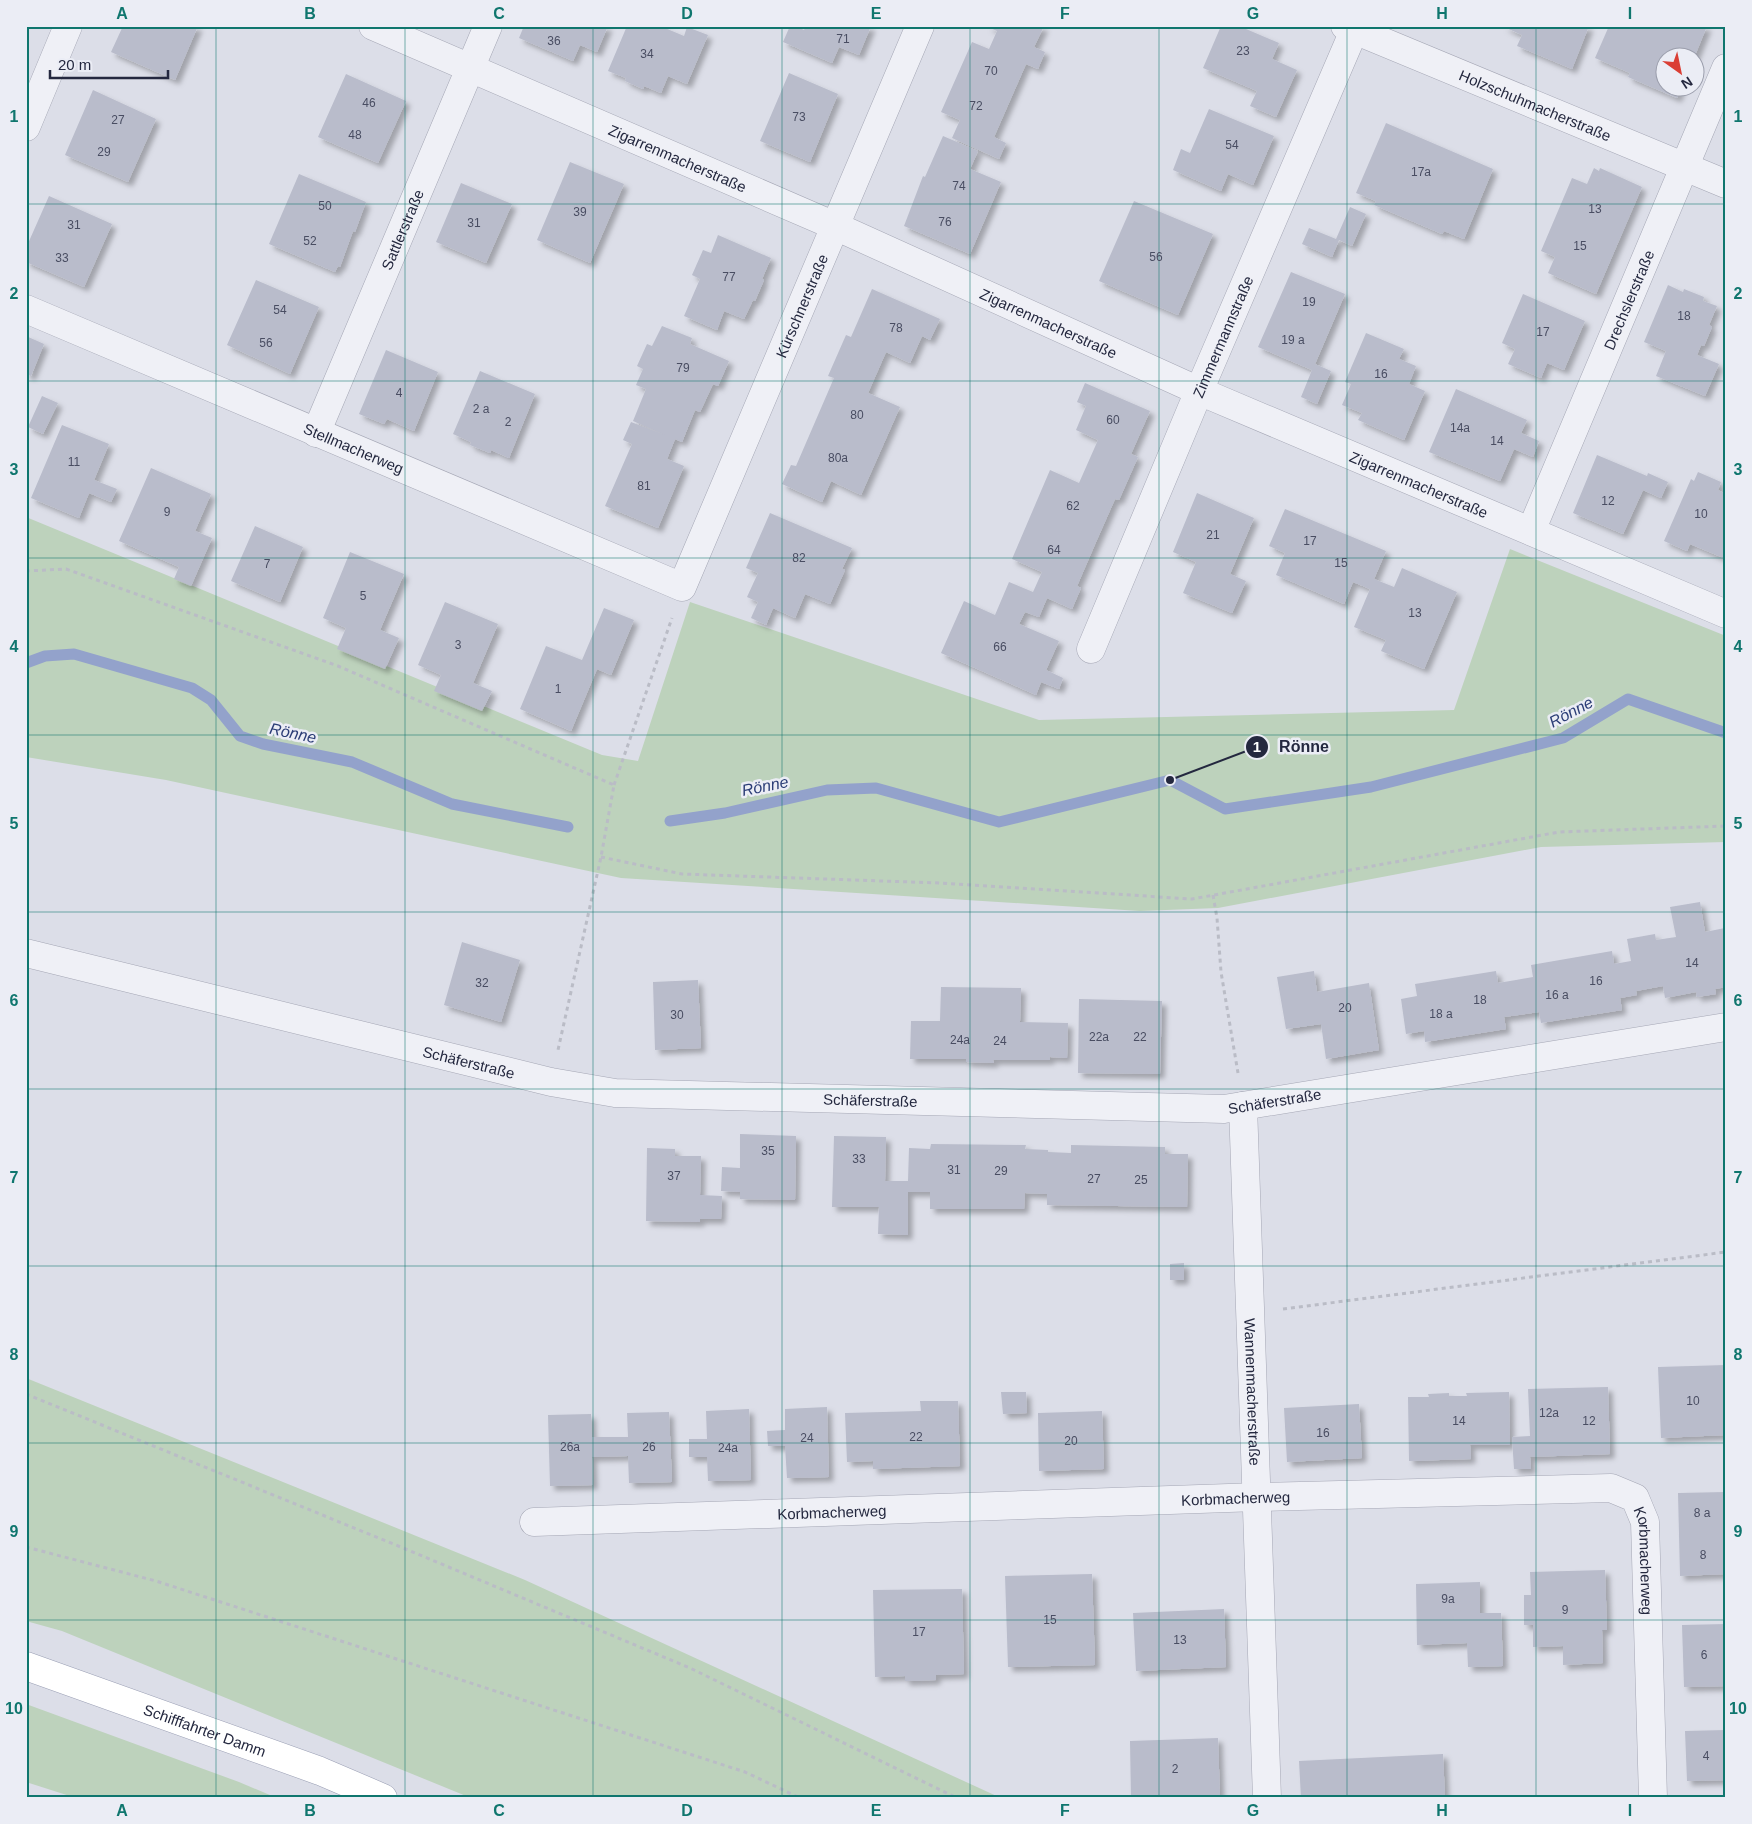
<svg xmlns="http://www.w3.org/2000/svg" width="1752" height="1824" font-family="Helvetica,sans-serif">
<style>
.green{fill:#bdd2bc}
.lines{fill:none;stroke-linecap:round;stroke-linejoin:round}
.stream{stroke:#93a2cb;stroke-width:11}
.building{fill:#b9bccb;filter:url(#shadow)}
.minor-casing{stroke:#a5a7b5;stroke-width:29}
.major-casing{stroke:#9a9fb4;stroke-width:29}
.path{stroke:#babcc6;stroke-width:3;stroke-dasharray:4 4;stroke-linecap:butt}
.minor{stroke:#eff0f6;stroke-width:28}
.major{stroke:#fff;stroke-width:28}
.grid{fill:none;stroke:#0f766e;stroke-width:1;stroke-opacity:0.55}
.labels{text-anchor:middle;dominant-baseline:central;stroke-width:5;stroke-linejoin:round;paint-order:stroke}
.number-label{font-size:12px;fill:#494d62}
.street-label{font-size:15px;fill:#24283f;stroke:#ebedf5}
.water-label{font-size:16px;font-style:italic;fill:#2b3d76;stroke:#ebedf5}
.leader{fill:none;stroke:#24283f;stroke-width:2}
.callout-dot{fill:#24283f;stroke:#ebedf5;stroke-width:2}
.mark-label{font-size:15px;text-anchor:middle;font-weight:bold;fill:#fff}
.callout-label{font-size:16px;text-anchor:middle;font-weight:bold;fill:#24283f;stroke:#ebedf5;stroke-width:5;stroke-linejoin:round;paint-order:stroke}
.neatline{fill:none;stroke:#0f766e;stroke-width:2}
.grid-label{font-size:16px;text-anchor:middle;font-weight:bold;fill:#0f766e}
</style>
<defs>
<filter id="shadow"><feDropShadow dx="4.5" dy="4.5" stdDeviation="2.5" flood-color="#0004"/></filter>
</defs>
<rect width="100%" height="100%" fill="#dcdee8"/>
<path class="green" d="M26,517L602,755L638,761L690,602L1039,720L1454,710L1510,549L1726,636V842L1541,847L1218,908L1140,911L621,878L166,780L26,757Z
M26,1378L525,1580L1001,1798H471L62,1631L26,1621Z
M26,1704L239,1782L277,1798H76L26,1782Z"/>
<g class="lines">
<path class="stream" d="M26,663L45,656L74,654L192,688L211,700L240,736L263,744L352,762L452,804L568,827
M670,821L725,813L827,790L876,788L999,822L1170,780L1225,809L1371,787L1563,738L1628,699L1726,733"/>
</g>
<path class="building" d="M123,26H198L175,80L111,52Z
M524,26H608L597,52L580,45L573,61L519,38Z
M627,26H660L684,36L687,27L708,35L687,84L668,76L661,93L644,86L643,89L625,81L626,78L608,71Z
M790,26H795L804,30L806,26H871L859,55L839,47L832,63L783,42Z
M986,26H1044L1034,47L1045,52L1038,69L1026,64L994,137L1006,143L999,159L952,138L960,120L941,112L972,42L989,49L997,31Z
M1221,26H1239L1279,43L1272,59L1297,70L1276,117L1250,106L1257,91L1203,68Z
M1502,26H1589L1572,69L1517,46L1522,35Z
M1609,26H1707L1694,58H1664V88H1681L1677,98L1628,77L1630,73L1595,58Z
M789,73L838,94L810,162L760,141Z
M346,74L406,101L378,163L318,137Z
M93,90L156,119L128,182L65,155Z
M1209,109L1274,136L1253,185L1228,174L1221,191L1173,170L1181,149L1190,153Z
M1386,123L1493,169L1464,239L1444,231L1442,234L1374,205L1376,201L1356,193Z
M943,136L978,151L970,169L1001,182L970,254L904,226L923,176L925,177Z
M570,162L624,184L590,263L537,240Z
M1594,168L1599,171L1600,168L1642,187L1596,294L1548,273L1555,257L1541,251L1572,178L1587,184Z
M299,174L366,202L355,232L353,231L340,267L338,266L335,272L269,244Z
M461,183L512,204L486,263L436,242Z
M49,196L112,224L84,287L26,262V248Z
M1134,201L1213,234L1178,315L1099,281Z
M1350,207L1366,214L1352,246L1339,240L1332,257L1302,244L1309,228L1336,239Z
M718,235L771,258L762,279L764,280L755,301L753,300L744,319L724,311L717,330L684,316L700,279L692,275L703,250L711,253Z
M1291,272L1345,294L1315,364L1331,371L1317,404L1301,397L1312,370L1258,347Z
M256,280L319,307L290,374L227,345Z
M1668,285L1683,292L1684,289L1704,297L1703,301L1717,306L1709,325L1712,327L1704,346L1701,345L1697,355L1719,364L1705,396L1656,376L1666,351L1644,342Z
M872,289L940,319L930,340L922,336L910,363L886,352L868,393L900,407L861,495L831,481L822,502L782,484L791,465L796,466L834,378L828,376L846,335L851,337Z
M1523,294L1585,321L1564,370L1547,363L1541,378L1508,364L1515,349L1502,343Z
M662,326L692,338L690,344L729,361L718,386L713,384L700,412L695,410L682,442L675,439L667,459L684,466L658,528L605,506L632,444L623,440L631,422L665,435L633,421L646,389L636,385L643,369L637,366L647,344L652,346Z
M1366,333L1404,349L1399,359L1416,366L1409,384L1425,391L1404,440L1358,420L1362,413L1342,405L1351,384L1345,382Z
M26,336L44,344L31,376L26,374Z
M386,350L438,372L414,431L387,419L384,424L359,414Z
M480,371L535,394L509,458L491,450L490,453L470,445L471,442L453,434Z
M1085,383L1150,411L1131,454L1138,457L1119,500L1115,499L1096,542L1077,586L1081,588L1072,609L1047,598L1039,617L1025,612L1019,624L1059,641L1046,670L1063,678L1059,689L1041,682L1036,695L941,653L964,601L995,615L1009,582L1033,592L1042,572L1012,559L1050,470L1079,483L1098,440L1076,430L1086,406L1077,402Z
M1456,389L1527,420L1521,433L1539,441L1533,457L1514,449L1500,481L1429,452Z
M42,396L58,403L43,434L28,427Z
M62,425L109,444L94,480L117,489L111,502L89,493L79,518L31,498Z
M1597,455L1647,476L1648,473L1668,482L1661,498L1643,490L1623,534L1573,513Z
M151,468L211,494L195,531L212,538L191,586L174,579L179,567L119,541Z
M1698,472L1721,482L1718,490L1726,494V559L1690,544L1687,551L1664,541L1691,479L1694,481Z
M1197,493L1254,518L1230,574L1246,581L1232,613L1183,593L1196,562L1173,552Z
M1285,509L1386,551L1374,579L1394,587L1402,568L1457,592L1424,669L1381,651L1386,640L1354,627L1370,589L1353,582L1344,604L1276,575L1285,553L1269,546Z
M770,513L852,548L842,569L845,570L830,604L805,594L795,618L773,608L766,625L751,618L758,602L747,597L758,573L746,568Z
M255,526L303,547L280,602L231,581Z
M350,552L404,574L380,630L399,638L385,669L337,649L346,628L323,618Z
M445,602L498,624L473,683L492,691L482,711L434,691L441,675L418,665Z
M604,608L634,620L611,675L597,669L571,731L520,709L546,646L582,660Z
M1700,902L1705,932L1725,928L1726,987L1715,989L1716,994L1697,997L1696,992L1665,998L1663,986L1636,991L1637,995L1620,998L1622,1010L1541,1023L1539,1012L1504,1017L1506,1029L1425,1042L1424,1031L1406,1034L1401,999L1417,996L1415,984L1496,971L1498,983L1516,980L1533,977L1531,965L1612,951L1614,964L1631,961L1627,939L1655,934L1656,940L1676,937L1670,907Z
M462,942L520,960L501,1022L444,1005Z
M1314,971L1317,992L1369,983L1379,1050L1326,1059L1321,1024L1286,1029L1277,977Z
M698,980L701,1048L655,1050L653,982Z
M941,987L1021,988L1020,1022L1068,1023L1067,1058L1050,1057V1060H993L994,1063L966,1062V1059H910L911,1021H940Z
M1079,999L1162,1001L1160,1074L1078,1073Z
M740,1134L796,1136L795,1200L740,1199V1192L721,1191L722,1167L740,1168Z
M834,1136L886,1137L885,1181H908L909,1148L930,1149L931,1144L1026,1145L1025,1149L1048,1150V1152L1071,1153V1145L1165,1147V1154H1188L1187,1207L1047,1205V1194L1025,1193L1024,1209H930V1192H908V1235L878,1234L879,1207H832Z
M647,1148L675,1149V1156H701L700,1195L722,1196L721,1219H700V1222L646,1221Z
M1184,1263V1280H1170V1264Z
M1726,1365V1435L1661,1438L1658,1367Z
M1608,1387L1610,1454L1530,1457L1531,1469H1514L1512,1437L1530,1436L1528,1389Z
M1001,1392H1026L1027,1413L1003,1414Z
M1509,1392L1510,1445H1470L1471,1459L1409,1461L1408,1397H1429L1428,1394L1449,1393V1396H1467L1466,1393Z
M920,1401H958L960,1466L873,1469V1461L847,1462L845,1413L921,1411Z
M1359,1404L1362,1458L1287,1462L1284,1408Z
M827,1407L829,1477L787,1478L785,1446H768L767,1431L785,1430V1409Z
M749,1409L751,1480L708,1481L707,1457H689V1439H707L706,1411Z
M1102,1411L1104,1469L1039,1471L1038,1413Z
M669,1412L672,1482L629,1483L628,1456L592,1457L593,1485L550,1486L548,1415L591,1414L592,1437H628L627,1413Z
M1726,1492V1574L1680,1576L1678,1493Z
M1605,1570L1607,1630H1602L1603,1663L1563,1665V1646L1533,1647V1625H1524V1595H1531L1530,1572Z
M1092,1574L1095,1665L1008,1667L1005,1576Z
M1480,1582V1613H1501L1503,1666L1468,1667L1467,1643L1417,1645L1416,1584Z
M962,1589L964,1674L936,1675V1680L905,1681V1676L875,1677L873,1590Z
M1224,1609L1226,1667L1136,1671L1133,1613Z
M1726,1624V1686L1684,1687L1682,1625Z
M1726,1730V1780L1687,1781L1685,1731Z
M1218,1738L1220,1798H1131L1130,1741Z
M1443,1754L1445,1798H1301L1299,1761Z"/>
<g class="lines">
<g class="minor-casing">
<g id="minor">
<path id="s1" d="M373,26L835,226L1199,391L1726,614"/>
<path id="s2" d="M1345,26L1726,184"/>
<path d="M26,127L68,26"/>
<path id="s3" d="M26,309L682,587L920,26"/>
<path id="s4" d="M316,433L488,26"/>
<path id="s5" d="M1531,531L1726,68"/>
<path id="s6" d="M1091,649L1199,391L1356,26"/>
<path id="s7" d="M26,953L551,1082L615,1093L1224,1109L1726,1027"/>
<path id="s8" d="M1243,1106L1267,1798"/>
<path id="s9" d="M534,1522L1258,1497L1611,1488L1635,1498L1645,1522L1653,1798"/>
</g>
</g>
<g class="major-casing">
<g id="major">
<path id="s10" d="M26,1666L320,1771L383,1798"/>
</g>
</g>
<path class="path" d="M26,571L66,569L338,666L614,785L601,857L558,1050
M614,785L672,618
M601,857L682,874L940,883L1192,899L1559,832L1726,826
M1213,895L1217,918L1221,972L1238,1073
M1283,1309L1726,1252
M26,1394L408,1550L690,1668L957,1798
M26,1547L156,1581L745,1772L800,1798"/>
<use href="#minor" class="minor"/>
<use href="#major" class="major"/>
</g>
<path class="grid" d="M216,26V1798M405,26V1798M593,26V1798M782,26V1798M970,26V1798M1159,26V1798M1347,26V1798M1536,26V1798M26,204H1726M26,381H1726M26,558H1726M26,735H1726M26,912H1726M26,1089H1726M26,1266H1726M26,1443H1726M26,1620H1726"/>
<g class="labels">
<g class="number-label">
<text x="843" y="39">71</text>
<text x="554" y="41">36</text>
<text x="1243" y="51">23</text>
<text x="647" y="54">34</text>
<text x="991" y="71">70</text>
<text x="369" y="103">46</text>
<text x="976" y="106">72</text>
<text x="799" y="117">73</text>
<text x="118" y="120">27</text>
<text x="355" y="135">48</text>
<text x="1232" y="145">54</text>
<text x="104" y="152">29</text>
<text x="1421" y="172">17a</text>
<text x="959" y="186">74</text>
<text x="325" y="206">50</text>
<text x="1595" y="209">13</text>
<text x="580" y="212">39</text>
<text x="945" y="222">76</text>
<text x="474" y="223">31</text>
<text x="74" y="225">31</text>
<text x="310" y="241">52</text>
<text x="1580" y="246">15</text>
<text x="1156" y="257">56</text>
<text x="62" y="258">33</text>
<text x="729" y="277">77</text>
<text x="1309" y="302">19</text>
<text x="280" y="310">54</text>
<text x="1684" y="316">18</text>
<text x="896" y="328">78</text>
<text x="1543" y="332">17</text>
<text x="1293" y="340">19 a</text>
<text x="266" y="343">56</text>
<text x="683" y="368">79</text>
<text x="1381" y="374">16</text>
<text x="399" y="393">4</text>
<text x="481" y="409">2 a</text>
<text x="857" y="415">80</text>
<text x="1113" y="420">60</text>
<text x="508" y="422">2</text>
<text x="1460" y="428">14a</text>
<text x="1497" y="441">14</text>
<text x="838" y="458">80a</text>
<text x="74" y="462">11</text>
<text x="644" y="486">81</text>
<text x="1608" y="501">12</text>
<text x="1073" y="506">62</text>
<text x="167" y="512">9</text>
<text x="1701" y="514">10</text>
<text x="1213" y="535">21</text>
<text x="1310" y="541">17</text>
<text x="1054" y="550">64</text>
<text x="799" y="558">82</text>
<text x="1341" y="563">15</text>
<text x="267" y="564">7</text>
<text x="363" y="596">5</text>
<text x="1415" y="613">13</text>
<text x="458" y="645">3</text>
<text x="1000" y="647">66</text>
<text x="558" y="689">1</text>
<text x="1692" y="963">14</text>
<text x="1596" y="981">16</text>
<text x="482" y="983">32</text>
<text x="1557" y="995">16 a</text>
<text x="1480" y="1000">18</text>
<text x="1345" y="1008">20</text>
<text x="1441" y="1014">18 a</text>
<text x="677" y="1015">30</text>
<text x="1099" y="1037">22a</text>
<text x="1140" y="1037">22</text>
<text x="960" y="1040">24a</text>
<text x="1000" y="1041">24</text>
<text x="768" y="1151">35</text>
<text x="859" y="1159">33</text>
<text x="954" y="1170">31</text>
<text x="1001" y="1171">29</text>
<text x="674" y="1176">37</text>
<text x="1094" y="1179">27</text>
<text x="1141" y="1180">25</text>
<text x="1693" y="1401">10</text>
<text x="1549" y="1413">12a</text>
<text x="1459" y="1421">14</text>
<text x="1589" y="1421">12</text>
<text x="1323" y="1433">16</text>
<text x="916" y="1437">22</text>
<text x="807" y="1438">24</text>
<text x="1071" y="1441">20</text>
<text x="570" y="1447">26a</text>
<text x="649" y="1447">26</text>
<text x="728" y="1448">24a</text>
<text x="1702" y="1513">8 a</text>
<text x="1703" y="1555">8</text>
<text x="1448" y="1599">9a</text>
<text x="1565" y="1610">9</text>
<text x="1050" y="1620">15</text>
<text x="919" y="1632">17</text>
<text x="1180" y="1640">13</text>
<text x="1704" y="1655">6</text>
<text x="1706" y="1756">4</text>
<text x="1175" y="1769">2</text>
</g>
<g class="street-label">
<text stroke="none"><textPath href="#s2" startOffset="206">Holzschuhmacherstraße</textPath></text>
<text stroke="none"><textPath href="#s1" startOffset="332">Zigarrenmacherstraße</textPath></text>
<text stroke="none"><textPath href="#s4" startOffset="221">Sattlerstraße</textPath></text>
<text stroke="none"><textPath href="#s5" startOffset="251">Drechslerstraße</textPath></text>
<text stroke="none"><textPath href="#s3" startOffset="1018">Kürschnerstraße</textPath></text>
<text stroke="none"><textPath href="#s1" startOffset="738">Zigarrenmacherstraße</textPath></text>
<text stroke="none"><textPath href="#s6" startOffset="339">Zimmermannstraße</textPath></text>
<text stroke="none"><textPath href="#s3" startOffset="356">Stellmacherweg</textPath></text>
<text stroke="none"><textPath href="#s1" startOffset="1142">Zigarrenmacherstraße</textPath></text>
<text stroke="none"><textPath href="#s7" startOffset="456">Schäferstraße</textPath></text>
<text stroke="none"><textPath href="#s7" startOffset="861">Schäferstraße</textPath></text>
<text stroke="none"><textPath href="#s7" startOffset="1266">Schäferstraße</textPath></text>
<text stroke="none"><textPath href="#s8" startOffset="286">Wannenmacherstraße</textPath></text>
<text stroke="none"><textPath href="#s9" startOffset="702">Korbmacherweg</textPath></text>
<text stroke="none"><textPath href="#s9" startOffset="298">Korbmacherweg</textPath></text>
<text stroke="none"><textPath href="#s9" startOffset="1168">Korbmacherweg</textPath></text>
<text stroke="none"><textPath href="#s10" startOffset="190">Schifffahrter Damm</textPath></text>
</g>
<g class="water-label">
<text transform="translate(1571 712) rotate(-28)">Rönne</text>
<text transform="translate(293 733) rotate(12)">Rönne</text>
<text transform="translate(765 786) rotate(-11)">Rönne</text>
</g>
</g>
<path class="leader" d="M1170 780L1257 747"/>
<g class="callout-dot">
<circle cx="1170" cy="780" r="5"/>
<circle cx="1257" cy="747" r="12"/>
</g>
<g class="mark-label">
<text x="1257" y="752">1</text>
</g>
<g class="callout-label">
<text x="1304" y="752">Rönne</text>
</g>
<rect width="1752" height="1824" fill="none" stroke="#ebedf5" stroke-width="55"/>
<g transform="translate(1680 72) rotate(147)"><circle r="24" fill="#ebedf5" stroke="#9b9eac"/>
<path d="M0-4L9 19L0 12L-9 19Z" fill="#da3e34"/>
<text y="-8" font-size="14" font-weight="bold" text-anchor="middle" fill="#24283f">N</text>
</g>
<path d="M50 70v8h118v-8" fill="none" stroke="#24283f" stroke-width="2.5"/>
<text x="58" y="70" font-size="15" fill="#24283f" stroke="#ebedf5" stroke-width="4" paint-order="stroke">20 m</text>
<rect x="28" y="28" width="1696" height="1768" class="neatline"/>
<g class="grid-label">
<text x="122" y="19">A</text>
<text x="310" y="19">B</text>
<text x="499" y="19">C</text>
<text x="687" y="19">D</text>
<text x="876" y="19">E</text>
<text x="1065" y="19">F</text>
<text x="1253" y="19">G</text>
<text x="1442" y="19">H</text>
<text x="1630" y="19">I</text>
<text x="14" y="122">1</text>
<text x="1738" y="122">1</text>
<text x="14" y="299">2</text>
<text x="1738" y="299">2</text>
<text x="14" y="475">3</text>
<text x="1738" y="475">3</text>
<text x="14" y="652">4</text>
<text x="1738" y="652">4</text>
<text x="14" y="829">5</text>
<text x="1738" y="829">5</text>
<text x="14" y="1006">6</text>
<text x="1738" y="1006">6</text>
<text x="14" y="1183">7</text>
<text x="1738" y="1183">7</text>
<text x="14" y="1360">8</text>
<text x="1738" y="1360">8</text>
<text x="14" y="1537">9</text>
<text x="1738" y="1537">9</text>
<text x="14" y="1714">10</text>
<text x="1738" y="1714">10</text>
<text x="122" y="1816">A</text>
<text x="310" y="1816">B</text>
<text x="499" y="1816">C</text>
<text x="687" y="1816">D</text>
<text x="876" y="1816">E</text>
<text x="1065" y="1816">F</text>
<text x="1253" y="1816">G</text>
<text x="1442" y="1816">H</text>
<text x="1630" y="1816">I</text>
</g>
</svg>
